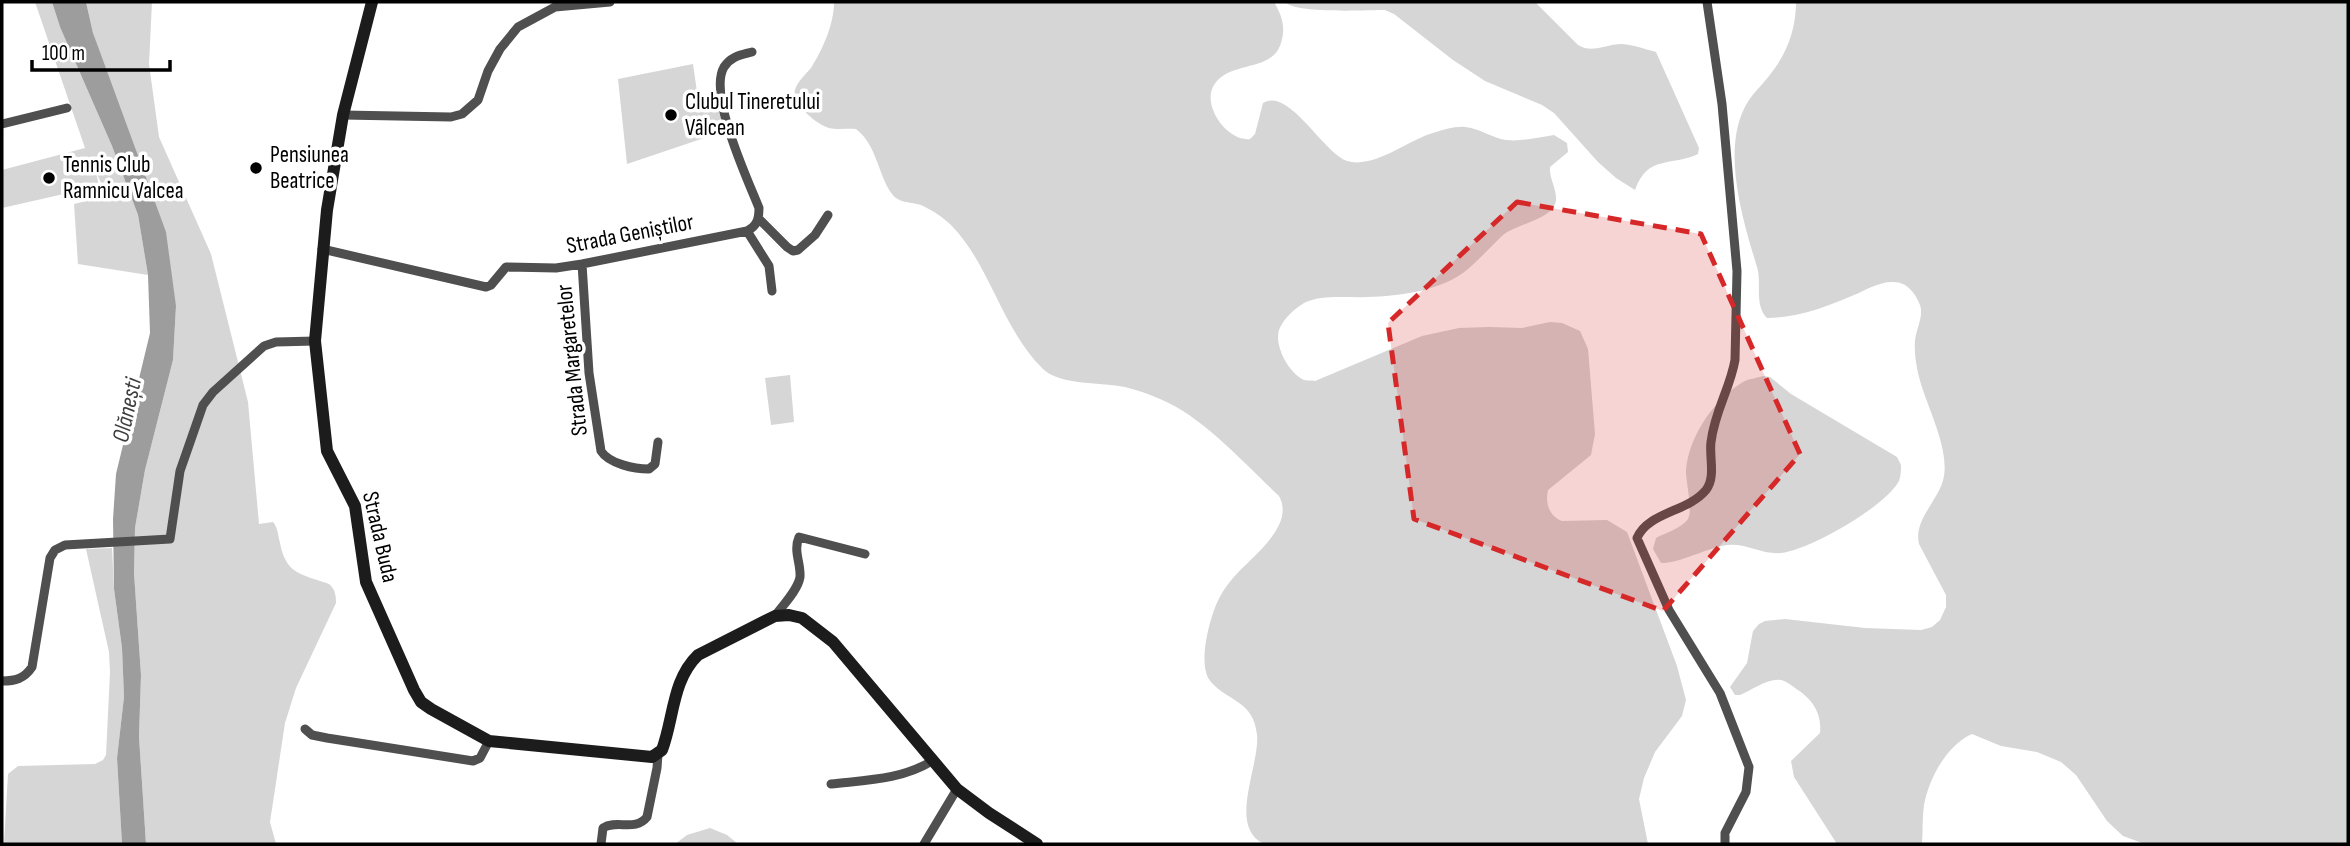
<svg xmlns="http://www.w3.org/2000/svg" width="2350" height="846" font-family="'Sofia Sans Condensed',sans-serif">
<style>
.green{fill:#d6d6d6}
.water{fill:#9d9d9d}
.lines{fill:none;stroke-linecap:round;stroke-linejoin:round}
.street{stroke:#4f4f4f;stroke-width:9}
.secondary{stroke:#1c1c1c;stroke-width:12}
.marked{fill:#d62828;fill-opacity:0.2;stroke:#d62828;stroke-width:5;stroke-dasharray:14 9;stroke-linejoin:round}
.poi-dot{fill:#000;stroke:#fff;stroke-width:2.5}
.labels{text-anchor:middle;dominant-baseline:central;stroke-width:7;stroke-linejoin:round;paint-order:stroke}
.poi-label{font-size:23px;fill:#000;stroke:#fff;text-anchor:start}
.street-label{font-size:23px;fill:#000;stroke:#fff}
.water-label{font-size:24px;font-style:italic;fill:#3e3e3e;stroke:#fff}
</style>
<rect width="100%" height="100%" fill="#fff"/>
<path class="green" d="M35,2H52L60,27L112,146L138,215L148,275L78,264L74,204L107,196L96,172L99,186L2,208V170L85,148Z
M86,2H152L149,64L159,137L211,254L248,402L259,524L273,522C278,528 278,535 280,543C286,575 302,574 329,584C335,589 336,595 336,603L296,688L285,723L270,822L276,844H146L139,737L141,675L134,573L135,528L145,470L173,360L176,306L93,33Z
M834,2H1274C1282,16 1286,27 1281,43C1272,73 1230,60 1214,85C1201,106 1228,142 1250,139L1255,134L1263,103C1289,87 1323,153 1347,161C1374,169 1408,140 1433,133C1443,130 1455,126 1465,127C1479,128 1492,138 1506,140C1522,142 1539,137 1554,135L1567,143L1568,152L1550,167C1549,178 1556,187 1556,198C1557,219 1518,223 1503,235C1491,246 1481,258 1468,269C1442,291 1400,296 1367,297C1347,298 1322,294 1304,303C1294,309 1283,319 1279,330C1274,346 1289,373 1304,380C1308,381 1311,380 1315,381L1422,336L1459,328L1489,327L1522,328L1550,322L1562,323L1580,331L1588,349L1595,434L1591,455L1548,490C1545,503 1549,516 1562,521L1607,520L1627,532L1677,666L1686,700L1682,716L1655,752L1644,778L1639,799L1648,844H1264C1227,827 1260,766 1257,735C1254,701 1229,702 1211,682C1197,667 1209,622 1216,605C1220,595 1226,586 1233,578C1250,558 1296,526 1279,496C1247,466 1201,415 1160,399C1149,394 1137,390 1125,387C1102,382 1061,386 1043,369C1002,329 991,267 952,226C943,217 932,210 921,205C911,202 898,203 892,194C878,175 877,145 856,129C848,128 838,130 829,128C818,125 791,104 795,90C797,82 806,74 811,68C823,49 834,24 834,2Z
M1285,2H1535L1578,45C1593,54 1605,44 1622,44C1634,45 1645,49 1656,52L1699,148L1698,154C1671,167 1648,154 1635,190L1616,178L1598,162L1554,113L1542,105L1485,81L1453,60L1394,14L1385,10C1365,10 1297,14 1285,2Z
M1796,2H2348V844H2145L2123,836L2107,821L2076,775L2061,762L2037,752L2001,746L1972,734C1947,745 1929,778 1924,805C1922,818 1923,831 1922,844H1837L1794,777L1791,761L1820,733C1822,712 1812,699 1795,688C1791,685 1786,681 1781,680C1768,678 1752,690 1740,695H1735L1730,687L1747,663L1753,631L1759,624L1765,621L1785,619L1865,628L1921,630L1932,627L1940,620L1946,607V595L1919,544C1913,519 1940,500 1944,476C1949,445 1925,404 1918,373C1916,363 1914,352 1915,341C1916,329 1924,316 1920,305C1916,294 1907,282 1894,282C1880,281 1866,290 1854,295C1825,307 1798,318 1767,318C1754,305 1762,283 1757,267C1743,220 1719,145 1749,100C1755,91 1763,84 1769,76C1787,54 1796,29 1796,2Z
M693,64L698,99L715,96L725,131L627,164L618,79Z
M790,375L794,422L771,425L765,378Z
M1763,376L1770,377L1791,394L1897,457L1901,465C1901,470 1901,475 1899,481C1886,506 1810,550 1781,553C1763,555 1746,543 1728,545C1708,547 1679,564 1661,563L1653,549L1656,538C1665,533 1682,528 1688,519C1693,510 1686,483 1686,471C1688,438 1714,399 1743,382C1748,379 1757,378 1763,376Z
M112,548L114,589L122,648L124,697L117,758L122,844H4L8,774L18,766L95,764L103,760L106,755L110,672L109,652L86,549Z
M710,828L727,835L738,844H675L687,835Z"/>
<path class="water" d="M52,2H86L93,33L166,232L176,306L173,360L145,470L135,528L134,573L141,675L139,737L146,844H122L117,758L124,697L122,648L114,589L113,519L116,474L150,333L148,275L138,215L112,146L60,27Z"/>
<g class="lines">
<path class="street" d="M1707,2L1722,104L1737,271L1735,360C1730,389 1715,410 1711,442C1709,457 1716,477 1706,490C1688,512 1648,512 1637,538L1669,610L1720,693L1749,767L1746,792L1725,833V844
M343,115L451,117L462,114L478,100L488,71L500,49L518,27L555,7L610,2
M2,124L67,108
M759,219L787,247L793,251L798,250L815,235L828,215
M747,231L769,266L772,291
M322,249L486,287L491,285L506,267L556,268L582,264L747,231C757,226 759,219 759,208C747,178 708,94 724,67C731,56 741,55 752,52
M582,264L589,373L601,451C609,464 635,469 649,469L655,464L658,442
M775,616C783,605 798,590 800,577C801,563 793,551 799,537L865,554
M2,681C15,681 24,679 32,667L50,558L55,550L65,545L170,539L180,471L203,405L213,392L264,346L276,342L315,341
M305,729L312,735L327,738L473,761L480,758L489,741
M831,784C866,780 901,780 932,761
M601,844L603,828C617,819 635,832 647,817L657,768L658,754
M924,844L957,789"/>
<path class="secondary" d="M372,2L343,115L327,210L315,341L327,451L355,506L366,582L414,690L421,702L431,709L489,741L652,757L662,750C674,718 672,680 698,655L775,616L789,615L802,618L833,642L957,789L989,813L1037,844"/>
</g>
<path class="marked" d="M1517,202L1701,234L1800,454L1663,611L1414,519L1388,323Z"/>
<g class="poi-dot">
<circle cx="671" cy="115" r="7"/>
<circle cx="256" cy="168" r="7"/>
<circle cx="49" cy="178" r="7"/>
</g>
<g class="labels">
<g class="poi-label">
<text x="685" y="102">Clubul Tineretului<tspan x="685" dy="26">Vâlcean</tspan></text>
<text x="270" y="155">Pensiunea<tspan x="270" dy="26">Beatrice</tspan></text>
<text x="63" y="165">Tennis Club<tspan x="63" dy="26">Ramnicu Valcea</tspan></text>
</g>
<g class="street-label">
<text transform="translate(630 234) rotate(-11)">Strada Geniștilor</text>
<text transform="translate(572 360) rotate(-96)">Strada Margaretelor</text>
<text transform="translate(380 537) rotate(77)">Strada Buda</text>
</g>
<g class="water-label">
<text transform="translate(127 410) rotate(-78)">Olănești</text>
</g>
</g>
<rect width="2350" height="846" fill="none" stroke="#000000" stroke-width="7"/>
<path d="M32 60v10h138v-10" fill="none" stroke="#000000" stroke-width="3.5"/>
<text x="42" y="60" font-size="21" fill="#000000" stroke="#ffffff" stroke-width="5" paint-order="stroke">100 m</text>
</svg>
